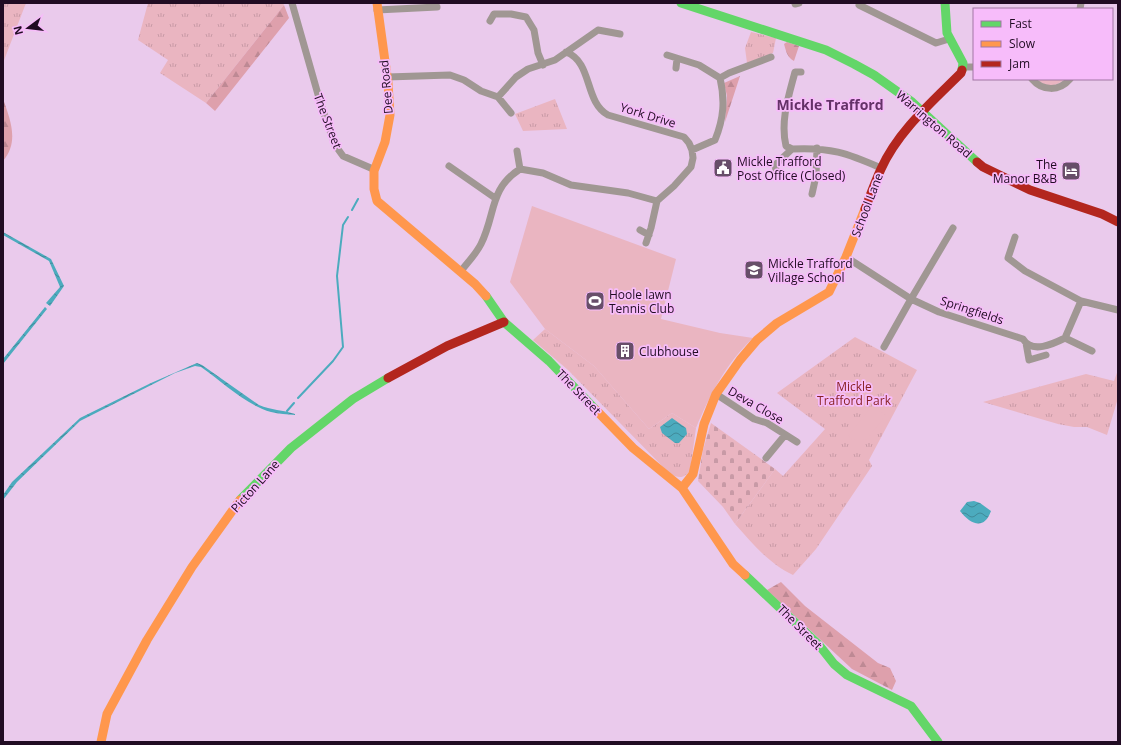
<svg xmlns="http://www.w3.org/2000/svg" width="1121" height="745" font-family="'Open Sans',sans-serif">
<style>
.grass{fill:url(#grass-tufts)}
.forest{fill:url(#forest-firs)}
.cemetery{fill:url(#cemetery-stones)}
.garden{fill:#eab5c1}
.water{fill:url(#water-waves)}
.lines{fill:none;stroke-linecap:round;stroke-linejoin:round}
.stream{stroke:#4cabbe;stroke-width:2}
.street{stroke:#a09793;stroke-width:7}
.fast{stroke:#63d668;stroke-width:9}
.slow{stroke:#ff974d;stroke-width:9}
.jam{stroke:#b3261e;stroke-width:9}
.labels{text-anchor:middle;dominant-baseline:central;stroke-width:3.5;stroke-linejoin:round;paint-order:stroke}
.street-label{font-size:12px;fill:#210c23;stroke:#f7bcfa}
.poi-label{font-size:12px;fill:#210c23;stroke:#f7bcfa;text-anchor:start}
.park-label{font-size:12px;fill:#882224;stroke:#f7bcfa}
.quarter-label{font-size:14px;font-weight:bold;fill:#643168;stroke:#f7bcfa}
</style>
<defs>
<pattern id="grass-tufts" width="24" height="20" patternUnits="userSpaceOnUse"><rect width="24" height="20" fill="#eab5c1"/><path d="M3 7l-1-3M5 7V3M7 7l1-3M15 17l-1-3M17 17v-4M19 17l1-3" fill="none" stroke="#c89aa6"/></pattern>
<pattern id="forest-firs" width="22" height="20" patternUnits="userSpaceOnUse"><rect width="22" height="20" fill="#dea0ac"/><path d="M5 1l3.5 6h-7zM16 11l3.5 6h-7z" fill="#be8994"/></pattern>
<pattern id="cemetery-stones" width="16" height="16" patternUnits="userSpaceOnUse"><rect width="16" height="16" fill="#eab5c1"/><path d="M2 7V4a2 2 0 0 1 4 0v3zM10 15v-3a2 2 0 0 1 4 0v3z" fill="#c89aa6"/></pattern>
<pattern id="water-waves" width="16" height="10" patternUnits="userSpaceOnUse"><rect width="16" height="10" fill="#4cabbe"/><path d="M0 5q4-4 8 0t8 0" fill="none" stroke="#3f8a9a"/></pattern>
</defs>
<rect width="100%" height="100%" fill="#eacaec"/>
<path class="grass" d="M3,3H26L3,63Z
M148,3H283L284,5L206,103L160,73L168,60L138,40Z
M751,32L776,38L773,53L747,63L745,48Z
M1037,79H1065C1056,87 1045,88 1037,79Z
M555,99L567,129L523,131L515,114Z
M545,329L594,366L649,429L672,413L696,428L690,471C683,479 679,478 670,474L568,370L533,340Z
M855,337L917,370L869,460L872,466L816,549L793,575C769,564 752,543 735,524L775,469L783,476L825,429L777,393Z
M1118,370V398L1107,435L1087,427H1074L1058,424L983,402L1086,374L1114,381Z"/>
<path class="forest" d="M284,5L289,18L215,111L206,103Z
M787,42L799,46L794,61C787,57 786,51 784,44Z
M740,76L725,122L727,96L724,83Z
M3,99C11,121 19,142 3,161Z
M781,582L805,606L878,663L890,668L896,681L892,690L852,669L767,590Z"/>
<path class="cemetery" d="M711,423L775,469L735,524L723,507L698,481L703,450Z"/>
<path class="garden" d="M532,206L676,259L661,319L720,333L753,338C726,363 710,395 696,428L672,413L649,429L594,366L545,329L510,282Z
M872,406L886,415L867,439L853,440L848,436Z"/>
<path class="water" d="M3,232L51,259L64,286L50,306L46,303L60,287L49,261L3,235Z
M45,307L47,309L3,364V359Z
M197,363L202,365L259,405C271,410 283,410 295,414V415C287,414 279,414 271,412C244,404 223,382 201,367L195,366L175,373L80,421L17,482L3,500V495L12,482L80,418L151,383Z
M672,418L686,428L687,434L679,443H675L662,433L660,427Z
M974,501L980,503L991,511C984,531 970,524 960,511L967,502Z"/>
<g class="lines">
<path class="stream" d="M352,210L358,199
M298,398L333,361L343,347L337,276L343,225L348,217
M287,411L294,403"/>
<path class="street" d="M292,3L321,105L335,145L343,156L373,169
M795,4L799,3
M859,5L936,43L949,39
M1080,9L1081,3
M377,10L437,7
M490,21L494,14H511L526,17L534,30L538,53L543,65
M667,55L699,65L720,78C725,100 724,118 715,140L692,150
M963,67H974
M676,68L677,59
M387,77L450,75L464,80L481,91L498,97L511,113
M720,78L729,73L771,57
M1032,79C1042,91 1059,92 1070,79
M498,97L516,77L528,69L555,60L598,30L620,34
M792,149L786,146C780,121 789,95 795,72H801
M517,151L520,169
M449,166L495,198
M776,170L775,165L792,149C830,147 847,153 881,168
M812,194L816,176L817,148
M953,228L911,299L939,312L1023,339C1032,354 1053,344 1065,338L1081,301
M640,230L649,235
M1015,237L1008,258L1025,271L1081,301L1118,310
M646,243L651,228L657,201
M846,257L911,299L884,347
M461,271C468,262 476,254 481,244C496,214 489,189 520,169L543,173L571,185L628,193L657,201L674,186L691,167L693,158L692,150L689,143L684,137L608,115C584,102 593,62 566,52
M1065,338L1092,351
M1026,343L1029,360L1046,355
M716,394L754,419L767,423L797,442
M766,458L785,435"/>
<path class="fast" d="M681,3L826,50L854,64L874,75L912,102L977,162
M945,3L947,33L963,63L962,70
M486,296L504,322L549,361L596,410
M240,500L291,448L353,399L388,378
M745,575L819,645L834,664L847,675L911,706L938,742"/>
<path class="slow" d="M377,3L388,83L390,115L385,142L374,171V189L377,201L475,284L486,296
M596,410L633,448L682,488L733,564L745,575
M682,488L693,474L704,424L716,394L740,360L757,340L777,323L829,292L846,257L865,209
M101,742L107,714L147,640L192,567L240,500"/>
<path class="jam" d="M977,162L983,167L1030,190L1102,214L1118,222
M865,209C870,196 875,182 881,169C898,131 932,102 961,73L962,70
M388,378L447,346L504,322"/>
</g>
<defs>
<g id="civic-square" transform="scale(1)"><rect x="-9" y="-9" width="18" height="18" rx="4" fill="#674e69" stroke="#f7bcfa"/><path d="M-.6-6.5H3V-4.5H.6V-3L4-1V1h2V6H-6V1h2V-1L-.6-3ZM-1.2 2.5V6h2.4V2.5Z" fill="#fff"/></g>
<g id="hotel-square" transform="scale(1)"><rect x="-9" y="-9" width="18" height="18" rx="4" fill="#674e69" stroke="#f7bcfa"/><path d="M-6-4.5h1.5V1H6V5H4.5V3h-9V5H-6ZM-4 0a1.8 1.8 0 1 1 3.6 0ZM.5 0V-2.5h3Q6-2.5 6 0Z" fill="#fff"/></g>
<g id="school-square" transform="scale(1)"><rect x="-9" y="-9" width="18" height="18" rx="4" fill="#674e69" stroke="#f7bcfa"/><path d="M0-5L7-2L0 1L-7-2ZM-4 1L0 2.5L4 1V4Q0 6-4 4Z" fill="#fff"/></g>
<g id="stadium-square" transform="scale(1)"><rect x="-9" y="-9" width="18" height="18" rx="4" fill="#674e69" stroke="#f7bcfa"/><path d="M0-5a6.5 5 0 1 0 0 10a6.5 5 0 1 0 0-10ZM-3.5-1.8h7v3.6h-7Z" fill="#fff"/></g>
<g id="building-square" transform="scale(1)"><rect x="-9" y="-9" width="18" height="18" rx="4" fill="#674e69" stroke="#f7bcfa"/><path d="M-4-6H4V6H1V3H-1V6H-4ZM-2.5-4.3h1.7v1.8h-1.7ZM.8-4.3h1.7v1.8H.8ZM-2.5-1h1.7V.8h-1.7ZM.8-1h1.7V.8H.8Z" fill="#fff"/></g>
</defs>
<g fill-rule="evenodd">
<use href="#civic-square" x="723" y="168"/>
<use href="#hotel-square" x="1071" y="171"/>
<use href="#school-square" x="754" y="270"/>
<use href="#stadium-square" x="595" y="301"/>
<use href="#building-square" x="625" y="351"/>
</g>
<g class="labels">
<g class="street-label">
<text transform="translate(386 87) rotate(-95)">Dee Road</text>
<text transform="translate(648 115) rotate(17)">York Drive</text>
<text transform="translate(328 121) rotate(69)">The Street</text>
<text transform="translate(934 124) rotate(41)">Warrington Road</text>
<text transform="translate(867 205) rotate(-69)">School Lane</text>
<text transform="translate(972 310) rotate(18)">Springfields</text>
<text transform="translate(579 392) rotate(46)">The Street</text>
<text transform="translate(756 405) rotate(30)">Deva Close</text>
<text transform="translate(255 486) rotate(-48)">Picton Lane</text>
<text transform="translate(800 627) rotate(45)">The Street</text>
</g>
<g class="poi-label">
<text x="737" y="161">Mickle Trafford<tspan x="737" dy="14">Post Office (Closed)</tspan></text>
<text x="1057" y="164" text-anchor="end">The<tspan x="1057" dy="14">Manor B&amp;B</tspan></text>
<text x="768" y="263">Mickle Trafford<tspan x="768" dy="14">Village School</tspan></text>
<text x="609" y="294">Hoole lawn<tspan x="609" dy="14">Tennis Club</tspan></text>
<text x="639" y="351">Clubhouse</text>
</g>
<g class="park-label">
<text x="854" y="386">Mickle<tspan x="854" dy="14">Trafford Park</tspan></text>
</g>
<g class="quarter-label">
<text x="830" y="104">Mickle Trafford</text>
</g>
</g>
<rect width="1121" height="745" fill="none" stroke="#210c23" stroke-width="8"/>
<rect x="973" y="8" width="140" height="72" fill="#f7bcfa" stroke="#a176a4"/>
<rect x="981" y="21" width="20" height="6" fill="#63d668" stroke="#a176a4"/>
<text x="1009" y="28" font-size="12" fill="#210c23">Fast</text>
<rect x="981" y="41" width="20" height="6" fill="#ff974d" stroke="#a176a4"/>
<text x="1009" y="48" font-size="12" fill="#210c23">Slow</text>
<rect x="981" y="61" width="20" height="6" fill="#b3261e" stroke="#a176a4"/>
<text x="1009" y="68" font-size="12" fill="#210c23">Jam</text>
<g transform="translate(28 28) rotate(255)" stroke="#f7bcfa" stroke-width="3" paint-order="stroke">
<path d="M0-3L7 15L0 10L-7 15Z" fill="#210c23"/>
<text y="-6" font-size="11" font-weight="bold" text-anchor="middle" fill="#210c23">N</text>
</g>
</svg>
